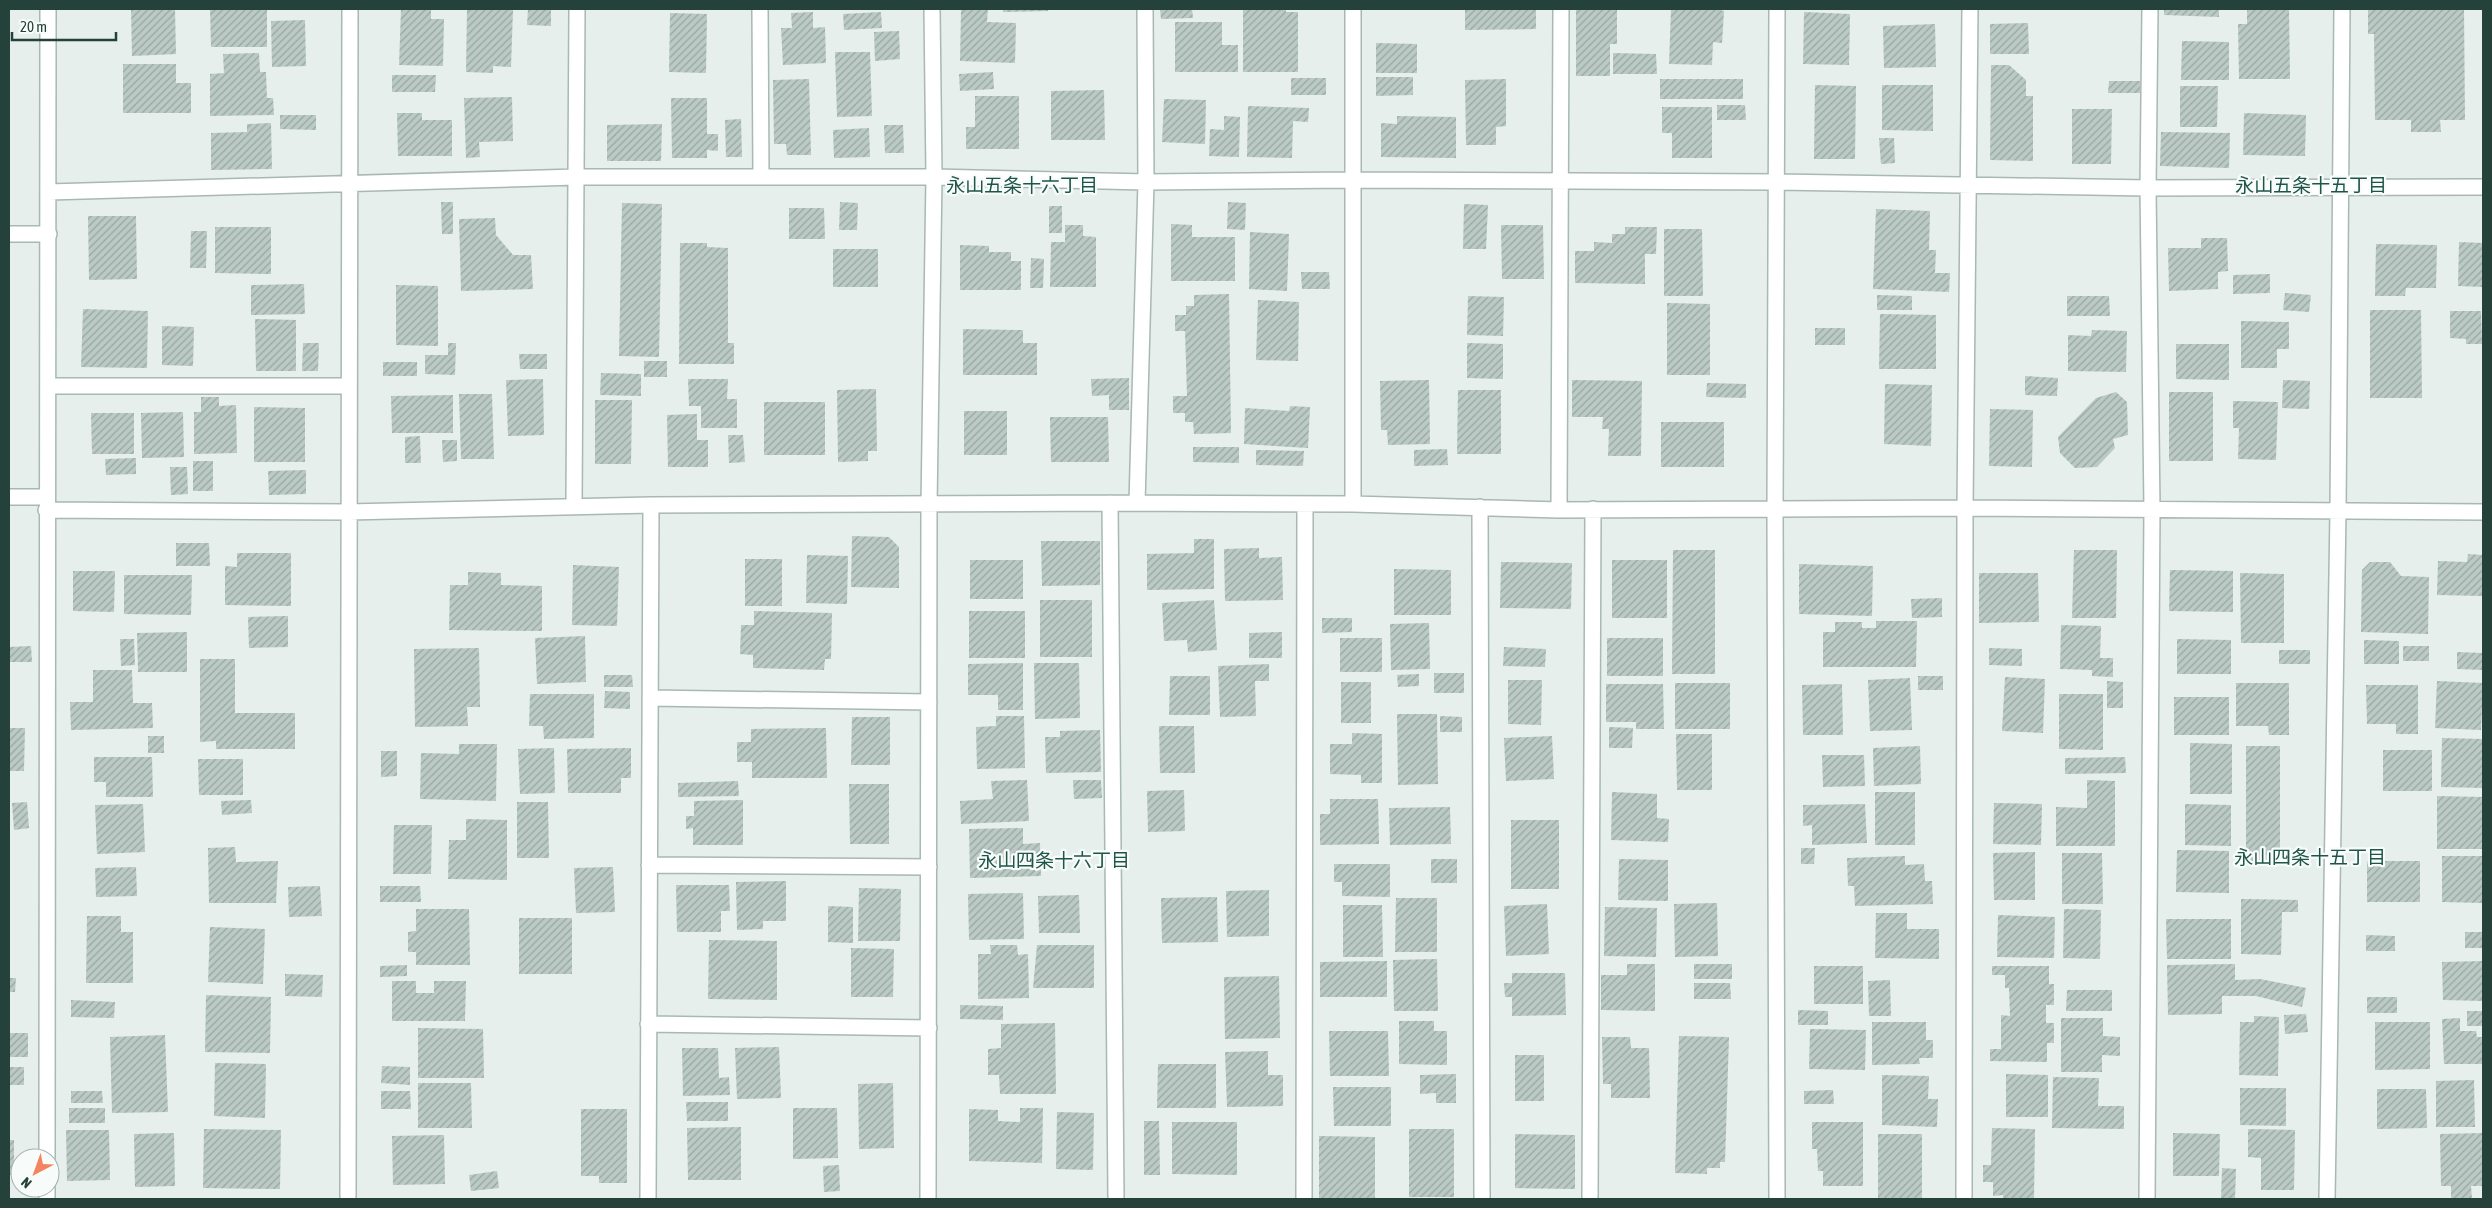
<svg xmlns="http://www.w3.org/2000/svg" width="2492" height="1208" font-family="'Asap Condensed','Noto Sans JP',sans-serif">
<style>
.building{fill:url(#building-hatch)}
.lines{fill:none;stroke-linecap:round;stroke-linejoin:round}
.service-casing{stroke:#a8b8b2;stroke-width:18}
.minor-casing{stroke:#a8b8b2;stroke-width:18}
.service{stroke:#fff;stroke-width:15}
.minor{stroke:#fff;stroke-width:15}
.labels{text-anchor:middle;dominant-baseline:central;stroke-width:4.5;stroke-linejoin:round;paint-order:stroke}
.neighbourhood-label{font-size:19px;fill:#1f5548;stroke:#f7fbf9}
</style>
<defs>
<pattern id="building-hatch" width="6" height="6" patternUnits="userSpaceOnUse" patternTransform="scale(1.25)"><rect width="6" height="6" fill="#bbcac4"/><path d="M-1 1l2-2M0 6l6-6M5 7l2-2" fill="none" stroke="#98a6a0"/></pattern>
</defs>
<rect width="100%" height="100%" fill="#e6efeb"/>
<path class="building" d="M131,9H175L176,54L132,56Z
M210,9H267V47H211Z
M401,9H431V19H444L443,66L399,65Z
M467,9L513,10L511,67L493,66V73L466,72Z
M528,9H551V26L527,25Z
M961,9H988L987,22L1016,23L1015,63L960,61Z
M1003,9H1048V11L1003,12Z
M1160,9H1192L1193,18L1161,19Z
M1243,9H1286V12H1298V72H1243Z
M1465,9H1536V29L1465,30Z
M1576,9H1617V44H1610V76H1576Z
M1671,9H1716L1724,11L1722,43L1713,42L1712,65L1669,64Z
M2164,9H2219V17L2164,15Z
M2247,9H2289L2290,79H2239L2238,24H2247Z
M2368,9H2464L2465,120H2440L2441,132H2411V120H2375L2374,34H2368Z
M813,12V28L825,27L826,63L783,65L781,28H792L791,13Z
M881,12L882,28L844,30L843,14Z
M1804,12L1850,14L1849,65L1803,64Z
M670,13L707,14L706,73L669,72Z
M305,20L306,66L272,67L271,21Z
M1175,22H1222V45H1238V72H1175Z
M2028,23L2029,54H1990V24Z
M1935,24L1936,67L1884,68L1883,26Z
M899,31L900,59L875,61L874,32Z
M2182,41L2229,42V80H2181Z
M1376,43L1417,44V73H1376Z
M835,52H870L872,116L837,117Z
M259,53L260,72H266L267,98H273L274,115L210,116V74L224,73L223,54Z
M1613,53L1656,54L1657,74H1613Z
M123,64H176V83H191V113H123Z
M1991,65H2009L2026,80V96H2033V161L1990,160Z
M993,72L994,89L960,91L959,74Z
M392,75H436L435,92H392Z
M1376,77H1413V95L1376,96Z
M1291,78H1326V95H1291Z
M809,79L811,155H787L786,144H774L773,80Z
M1506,79V126L1496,127V145H1466L1465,80Z
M1660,79H1743V99H1660Z
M2109,81H2140V93H2108Z
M1815,85L1856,86L1855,159H1814Z
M1882,85H1933V131L1882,130Z
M2180,86H2218L2217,127H2180Z
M1104,90L1105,140H1051V91Z
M975,96H1019V149H966V127H975Z
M512,97L513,141L479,142L480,157L466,158L464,98Z
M671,98H707V134H718V151L707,150V158H672Z
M1164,99L1206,100L1205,144L1162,142Z
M1717,105H1745L1746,120H1717Z
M1248,106L1309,108L1308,122L1293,121L1292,158L1247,157Z
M1662,107H1712V158H1672V133H1662Z
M2072,109H2112L2111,164H2072Z
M397,113H422V120H452V156H398Z
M2244,113L2306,115L2305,156L2243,155Z
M280,115H316V130L280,129Z
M1224,116L1240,117L1239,157L1209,156L1210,129L1224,130Z
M1397,116L1456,117V158L1381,157V123L1397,124Z
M741,119L742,157H726L725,120Z
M271,123L272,169L211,170V133L247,132V124Z
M662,124L661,161H607V125Z
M884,125H903L904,153H885Z
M869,128L870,157L834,158L833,130Z
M2161,132L2230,133L2229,168L2160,166Z
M1879,138H1894L1895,163L1881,164Z
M441,202H453V234H442Z
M840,202L858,203L857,230H839Z
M1228,202L1246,203L1245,230L1227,229Z
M622,203L662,204L659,357L619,356Z
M1464,204L1488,205L1486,249H1463Z
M1049,206H1062V233H1049Z
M789,208H824L825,239H789Z
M1876,209L1930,211L1929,250H1936L1935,273H1950L1949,292L1873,289Z
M88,216H136L137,279L89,280Z
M495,218L496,235L513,255H531L533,289L461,291L459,219Z
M1171,224L1192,225V237H1235V281H1171Z
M1065,225H1083V236L1096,237V287H1050L1051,242H1065Z
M1501,225H1543L1544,279H1502Z
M215,227H271V274L215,273Z
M1625,227H1657L1656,254H1645V284L1575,283V251H1594V242L1612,243V234H1625Z
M1664,229H1702L1703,296H1664Z
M191,231H207L206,268H190Z
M1250,232L1289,234L1287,291L1249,289Z
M2201,238H2227L2228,271L2218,272V289L2169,291L2168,248H2201Z
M2459,242L2483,243V287L2458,286Z
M680,243H707V247L728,248V343H734V364H679Z
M2376,244L2437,245L2436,288H2406L2405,296H2375Z
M960,245L989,246V252H1011V261H1021V290H960Z
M833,249H878V287H833Z
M1031,258L1044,259L1043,288H1030Z
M1301,272H1329L1330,289H1302Z
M2270,274V293L2233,294V275Z
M304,284L305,314L251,315V285Z
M396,285L438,286V346L396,345Z
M2285,293L2311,295L2309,312L2283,310Z
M1229,294L1231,433L1194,434L1193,422H1185V413H1173V396H1187L1185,331H1175V315H1186V306H1194V295Z
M1877,295L1912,296V310H1877Z
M1468,296L1504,297L1503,336L1467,335Z
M2067,296H2109L2110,316H2067Z
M1258,300L1299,302L1298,361L1256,360Z
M1667,303L1710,304V375H1667Z
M83,309L148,311L147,368L81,367Z
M2370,310H2421L2422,398H2370Z
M2450,311H2481L2482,344H2466V339L2450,338Z
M1880,314L1936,315V369H1879Z
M255,319L296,320V371H256Z
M2241,321L2289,322V349H2277V368H2241Z
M162,326L194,327L193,366L162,365Z
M1815,328H1845V345H1815Z
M963,329L1023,330V343H1037V375H963Z
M2092,330L2127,331L2126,372L2068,371V335L2091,336Z
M303,343H319L318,371H302Z
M448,343H456L455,375L425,374V355H448Z
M1467,343L1503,344V379L1467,378Z
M2176,344H2229V380L2176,379Z
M519,354H547V369H520Z
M644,361H667V377H644Z
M383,362H417V376H383Z
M601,373L641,374V396L600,395Z
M2025,376L2058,378L2057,396L2025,395Z
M1129,378V410H1109V395L1092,396L1091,379Z
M543,379L544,435L508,436L506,380Z
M688,379H728L727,399H737V428H701V406H689Z
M1429,380L1430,444L1388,445L1387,430H1381L1380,381Z
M1572,380L1642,381L1641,456H1608L1609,429H1602L1603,417H1572Z
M2283,380L2310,381L2309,409L2282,408Z
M1707,383L1746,384V398L1706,397Z
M1885,384L1932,385L1931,446L1884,444Z
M876,389L877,451H868V461L838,462L837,390Z
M1458,390H1501V454H1457Z
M2116,392L2127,402L2128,435L2113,439L2115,448L2097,467L2075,468L2060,453L2058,437L2096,398Z
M2169,392H2213V461H2169Z
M459,394H492L494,459H461Z
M453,395V433H392L391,396Z
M201,397H219V406L236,405L237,453L194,454V412H201Z
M595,400H632L631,464H595Z
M2233,401L2278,402L2276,460L2238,459L2239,428H2233Z
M764,402H825V455H764Z
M1290,406L1310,407L1308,448L1244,444L1245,408L1289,411Z
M254,407L305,408V462H254Z
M1990,409L2033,410L2032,467L1989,466Z
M964,411H1007V455H964Z
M183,412L184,457L142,458L141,413Z
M91,413H134V454H92Z
M697,414V440H708V467H668L667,415Z
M1050,417H1108L1109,462H1051Z
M1661,422H1724V467H1661Z
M728,435H743L745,462L729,463Z
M420,436L421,463H405V437Z
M442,440H457V461L443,462Z
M1193,447H1239V463L1193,462Z
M1447,449L1448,465L1414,466V450Z
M1256,450L1304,451L1303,466L1256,465Z
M136,458V474L106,475L105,459Z
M193,461H213V491H193Z
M170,467H187L188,494L171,495Z
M306,470V494L269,495L268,471Z
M852,536L889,537L899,547V588L851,587Z
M1194,539H1214V589L1147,590V554L1194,553Z
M1041,541H1100V585L1042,586Z
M176,543H209L210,566H176Z
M1259,548V558L1282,557L1283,600L1225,601L1224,549Z
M1673,550H1715V674H1672Z
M2074,550H2117L2116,618H2072Z
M237,553H291V606L225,605V566L237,567Z
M2468,554L2483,555V596L2437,595L2438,561L2467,562Z
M807,555L848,556L847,604L806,603Z
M745,559H782V606H745Z
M970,560H1023V599H970Z
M1612,560H1667V618H1612Z
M1501,562L1572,563L1571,609L1500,608Z
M2370,562H2390L2401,576L2429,577L2428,634L2361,632L2362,570Z
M1799,564L1873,566L1872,616L1799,614Z
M573,565L619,567L617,626L572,625Z
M1394,569L1451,570V615H1394Z
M2170,570L2233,571V612L2169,611Z
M73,571H115L114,612L73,611Z
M468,572L501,573V585L542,586V631L449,630L450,585H468Z
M1979,573H2038L2039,622L1979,623Z
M2240,573L2284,574V643H2241Z
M124,575H192L191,615L124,614Z
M1942,598V617L1912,618L1911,599Z
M1040,600H1092V657H1040Z
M1214,600L1217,650L1188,652L1187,640L1164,641L1162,603Z
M754,611L832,613L831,659H825L824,670L753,668V655L740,654L741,625H754Z
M969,611H1025V658H969Z
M288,616V647L249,648L248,617Z
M1322,618H1352V632L1322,633Z
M1876,621H1917L1916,667H1823V632H1835V622H1862V628H1876Z
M1429,623L1430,669L1391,670L1390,624Z
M2061,625L2101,626L2100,658H2113V677L2092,676V670L2060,669Z
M187,632V672H138L137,633Z
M1282,632V658H1249V633Z
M585,636L586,682L537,684L535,638Z
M1340,638H1382V672H1340Z
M1607,638H1663V676H1607Z
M120,639H134L135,665L121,666Z
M2177,639L2231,640V674H2177Z
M2364,640L2399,641V664H2364Z
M31,646L32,662H9V647Z
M2403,646H2429V661H2403Z
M1504,647L1546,649L1545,667L1503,666Z
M479,648L480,707H467L468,726L415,727L414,649Z
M1989,648L2022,649V666L1989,665Z
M2279,650H2310V664H2279Z
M2457,652L2483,653V670L2457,669Z
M200,659H235V713H295V749H216V741L200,742Z
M1023,663V710H998V695H968V664Z
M1034,663H1079L1080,718L1035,719Z
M1269,664V681H1255L1256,716L1220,717L1218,666Z
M93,670H132L133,703H152L153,728L71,730L70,702H93Z
M1434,673H1464V693H1434Z
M1419,674V686L1398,687L1397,675Z
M604,675H632L633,687H604Z
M1170,676H1210V715H1169Z
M1918,676H1943V690H1918Z
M2005,677L2045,679L2043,733L2002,731Z
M1910,678L1912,730L1870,731L1868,680Z
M1508,680H1542L1541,725L1508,724Z
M2107,681L2123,682V708H2107Z
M2437,681L2483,683L2481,730L2435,728Z
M1341,682H1371V723H1341Z
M1675,683H1730V729H1675Z
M2236,683H2289V735H2269L2268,726H2236Z
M1606,684H1663L1664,729H1636V722H1606Z
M1842,684L1843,735H1803L1802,685Z
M2366,685H2418V734H2396V724H2367Z
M605,691L630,692V709L604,708Z
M530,694H594V738L544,739L543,726H529Z
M2059,694H2103V750L2059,749Z
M2174,697H2229V735H2174Z
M1397,714H1437L1438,784L1398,785Z
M996,716H1024L1025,768L977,769L976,727L996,726Z
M1440,716L1462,717V732H1440Z
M852,717H890V765H851Z
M1159,726H1194L1195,773H1160Z
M1609,727L1633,728L1632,748H1609Z
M9,728H25L24,771H9Z
M826,728L827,778H752V762H737V742H751V729Z
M1100,730L1101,772L1046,773L1045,737H1060V731Z
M1352,733L1382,734V783H1361V775L1330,774V744H1352Z
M1676,734H1712V790H1677Z
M148,736H164V753H148Z
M1552,736L1554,779L1506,781L1504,738Z
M2442,738L2483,739V788L2441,787Z
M2190,743L2232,744V794H2190Z
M459,744H497L496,801L420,799L421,753L459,754Z
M1920,746L1921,784L1874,786L1873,748Z
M2246,746H2280V861H2246Z
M554,748L555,793L520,794L518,749Z
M631,748V778H621V793H568L567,749Z
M2383,750H2432V791H2383Z
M381,751H397V776L381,777Z
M1822,755H1864L1865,786L1823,787Z
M94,757H152L153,797H106V782H94Z
M2125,757L2126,773L2065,774V758Z
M198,759H243V795H199Z
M1027,780L1029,821L961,824L960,801L993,799L991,781Z
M1073,780H1101L1102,798L1074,799Z
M2087,780L2115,781V846H2056V807L2087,808Z
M738,781L739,796L678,797V783Z
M849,784H889V844H850Z
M1184,790L1185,831L1148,832L1147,791Z
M1612,792L1657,794V818L1669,819L1668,842L1611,840Z
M1875,792H1915V845H1875Z
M2437,796L2483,797V849H2437Z
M1330,799H1378L1379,844L1320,845V814H1330Z
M251,800L252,813L222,815L221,801Z
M743,800V845H693V828L686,829V816H694V801Z
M27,802L29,828L14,830L12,803Z
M517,802H548L549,858H517Z
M1994,803L2042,804L2041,845L1993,844Z
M143,804L145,852L97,854L95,805Z
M1865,804L1867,843L1812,845V825L1803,826V805Z
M2185,804L2231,805V846L2185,845Z
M1450,807L1451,844L1390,845L1389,808Z
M466,819L507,820V880L448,879L449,840H466Z
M1511,820H1559V889H1511Z
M394,825H432L431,874H393Z
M1023,828V844L1040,843L1041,876L970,878L969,829Z
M235,847L236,862L278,861L276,903H209L208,848Z
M1801,848H1815L1814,864H1801Z
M2177,850L2229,851V893L2176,892Z
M2035,852V900H1994L1993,853Z
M2062,853H2102L2103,904H2062Z
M1905,856V865L1924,864L1925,881H1932L1933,904L1855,906L1854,886H1848L1847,858Z
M2442,856H2483V903L2442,902Z
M1431,859H1457V883H1431Z
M1619,859L1668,860V901L1618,900Z
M2367,861H2420V902H2367Z
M1334,864H1390V897L1342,896V882H1334Z
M136,867L137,896L96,897L95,868Z
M613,867L615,912L576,913L574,868Z
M786,881V921H763V929L737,930L736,882Z
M676,885H729L730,911H721V932H677Z
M320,886L322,916L289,917L288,887Z
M380,886H420L421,902H380Z
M859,888L901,889L900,941H858Z
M1269,890V936L1227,937L1226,891Z
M1023,893L1024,939L969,940L968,894Z
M1079,895L1080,933H1039L1038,896Z
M1217,897L1218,942L1162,943L1161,898Z
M1396,898H1437V952H1395Z
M2241,899L2298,900V912H2282L2281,955L2241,954Z
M1717,903L1718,956L1675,957L1674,904Z
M1547,904L1549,954L1506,956L1504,906Z
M1343,905H1382L1383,957H1343Z
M828,906L853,907V943L828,942Z
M1605,907L1657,908L1656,957L1604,956Z
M416,909H469L470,965H416V952H408V932L416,931Z
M2064,909L2101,910L2100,959L2063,958Z
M1876,913H1907V929H1939V959L1875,958Z
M1998,915L2055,917L2054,958L1997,957Z
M87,916H121V932H133V983H86Z
M519,918H572V974H519Z
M2166,919H2231V959H2167Z
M210,927L265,929L263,984L208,982Z
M2465,932H2483V948H2465Z
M2366,935L2395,936V951H2366Z
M709,940L777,941V1000L708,999Z
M990,945H1017L1018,955L1028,954L1029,998L978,999V954H991Z
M1037,945H1094V988H1033Z
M851,948L894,949L893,997H851Z
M1437,959L1438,1011H1394L1393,960Z
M1387,961V997H1320V962Z
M2483,961V1001L2443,1000L2442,962Z
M1627,964H1655V1011L1601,1010V975H1627Z
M1694,964H1732V979H1694Z
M2235,964V980L2260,979L2306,988L2302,1007L2256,996H2222V1014L2168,1015L2167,965Z
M407,965V976L380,977V966Z
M1814,966H1863V1004H1814Z
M1992,966H2049V984H2054V1005H2046V1023H2054V1043H2047V1062L1990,1061V1049H2001V1015L2010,1016L2009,988H2005V975H1992Z
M1512,973H1565L1566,1015L1512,1016V997H1505L1504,983H1512Z
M285,974L323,975L322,997L285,996Z
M1279,976L1280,1038L1225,1039L1224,977Z
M9,978H16L15,992H9Z
M1890,980L1891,1016H1869L1868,981Z
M392,981H416V993H434V981H466L465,1021H392Z
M1694,983H1730L1731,999H1694Z
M2067,990H2112V1011H2066Z
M206,995L271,997L270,1053L205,1052Z
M2367,997H2397V1013H2367Z
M71,1000L115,1002L114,1018L71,1017Z
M960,1005L1003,1006V1020L960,1019Z
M1798,1010L1828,1011V1025H1798Z
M2467,1011H2483V1026H2467Z
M2306,1014L2308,1032L2285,1034L2284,1015Z
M2254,1016L2279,1017L2278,1076L2239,1075L2240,1022H2254Z
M2061,1018H2103V1036L2120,1037V1056L2102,1055V1072H2061Z
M2460,1018V1031H2476L2477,1037H2483V1064H2444L2442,1019Z
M1399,1021H1434V1031H1447V1065L1399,1064Z
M1872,1022H1926V1040H1933V1058H1919L1920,1064L1872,1065Z
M2375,1022H2430V1069L2375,1070Z
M1055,1023L1056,1094H1000L999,1075H988V1049L1001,1048V1024Z
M418,1028L483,1029L484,1078H418Z
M1810,1029L1866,1030L1865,1070L1809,1069Z
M1329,1031H1388L1389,1076H1330Z
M9,1033H28V1057H9Z
M165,1035L168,1112L112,1113L110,1037Z
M1679,1036L1729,1037L1725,1162H1720V1168H1707V1174L1675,1173Z
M1602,1037H1630L1631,1048H1649L1650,1098H1611V1084H1603Z
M779,1047L781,1098L737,1099L735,1048Z
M682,1048H718L719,1078L729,1077L730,1095L683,1096Z
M1268,1051V1075H1283V1106L1227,1107L1225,1052Z
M1515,1055H1544V1101H1515Z
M215,1063L266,1064L265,1118L214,1116Z
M1158,1064H1216V1108H1157Z
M382,1066L410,1067V1085L381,1083Z
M9,1067H24V1085H9Z
M1456,1074V1103H1436V1093L1420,1094V1075Z
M2006,1074L2048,1075V1117H2006Z
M1882,1075L1929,1076L1928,1099H1938L1937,1127L1882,1125Z
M2053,1077L2099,1078L2098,1106H2124V1129L2052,1128Z
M2474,1080L2475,1127H2436V1081Z
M418,1083H471L472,1128H418Z
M893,1083L894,1148L859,1149L858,1084Z
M1333,1087H1391V1126H1334Z
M2240,1088H2286V1126L2240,1125Z
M2377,1089H2426L2427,1128L2377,1129Z
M1833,1090L1834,1104H1804V1091Z
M71,1091H102L103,1103H71Z
M381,1091H410L411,1109H381Z
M686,1102H728V1121H687Z
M69,1108H105V1123H69Z
M793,1108H837L838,1158L793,1159Z
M1020,1108H1043L1042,1163L969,1161V1109L998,1110V1121L1020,1122Z
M581,1109H627V1183H599V1176H581Z
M1057,1112L1094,1113L1093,1170L1056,1169Z
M1144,1121H1159L1160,1175H1144Z
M1172,1122H1237V1175L1172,1174Z
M1812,1122H1863V1186H1823V1171H1818L1817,1149H1812Z
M741,1127V1180H688L687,1128Z
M1992,1128L2035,1129L2034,1199H2003V1195L1993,1196V1182H1983V1165H1991Z
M204,1129L281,1130L280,1189L203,1188Z
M1409,1129H1454V1197H1409Z
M2248,1129L2295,1130L2294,1190H2261V1158L2248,1157Z
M66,1130H109L110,1180L67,1181Z
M174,1133L175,1186L135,1187L134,1134Z
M2173,1133L2220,1134L2219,1176H2173Z
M2483,1133V1186H2471L2472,1199H2451V1186H2441L2440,1134Z
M1515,1134L1575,1135V1189L1515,1188Z
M1878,1134H1922V1199H1878Z
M444,1135L445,1184L393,1185L392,1136Z
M1319,1136L1375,1137V1199H1319Z
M9,1140H14V1175H9Z
M839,1165L840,1191L824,1192L823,1166Z
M2222,1168L2236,1169L2235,1199H2221Z
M497,1171L499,1188L471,1191L469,1175Z"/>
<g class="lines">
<g class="service-casing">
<path id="service" d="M9,234H49"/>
</g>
<g class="minor-casing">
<path id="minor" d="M760,9L761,177
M1353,9V504
M49,192L576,177H934L1146,182L1353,180L1777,182L2148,188L2483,187
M48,386H348
M9,497H47
M1110,503L1116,1199
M1137,503L1146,182L1145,9
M574,506L577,9
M1480,507L1482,1199
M46,510L348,512L651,505L1110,503L1353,504L1559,510L1965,508L2483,512
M1559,510L1561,9
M650,698L929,702
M649,865L929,867
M648,1024L929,1028
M47,1158L48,9
M47,1188V1199
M348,1199L350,9
M648,1199L651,505
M928,1199L929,505L934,177L932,9
M1304,1199L1305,505
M1590,1199L1593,509
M1777,1199L1775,510L1777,9
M1964,1199L1965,508L1970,9
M2147,1199L2152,509L2148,188L2150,9
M2327,1199L2338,511L2342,9"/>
</g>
<use href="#service" class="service"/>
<use href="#minor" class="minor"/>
</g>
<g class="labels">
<g class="neighbourhood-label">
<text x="1022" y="185">永山五条十六丁目</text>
<text x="2311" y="185">永山五条十五丁目</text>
<text x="2310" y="857">永山四条十五丁目</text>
<text x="1054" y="860">永山四条十六丁目</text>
</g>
</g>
<rect width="2492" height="1208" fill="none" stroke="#24423a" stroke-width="20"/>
<g transform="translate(35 1173) rotate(221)"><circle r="24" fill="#f7fbf9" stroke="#a3b1ad"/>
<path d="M0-4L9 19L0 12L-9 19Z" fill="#f4845f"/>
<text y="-8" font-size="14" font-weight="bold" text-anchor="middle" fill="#24423a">N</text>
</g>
<path d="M12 32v8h104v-8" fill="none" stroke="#24423a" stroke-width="2.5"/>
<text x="20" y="32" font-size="15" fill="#24423a" stroke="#f7fbf9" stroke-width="4" paint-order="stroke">20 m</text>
</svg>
